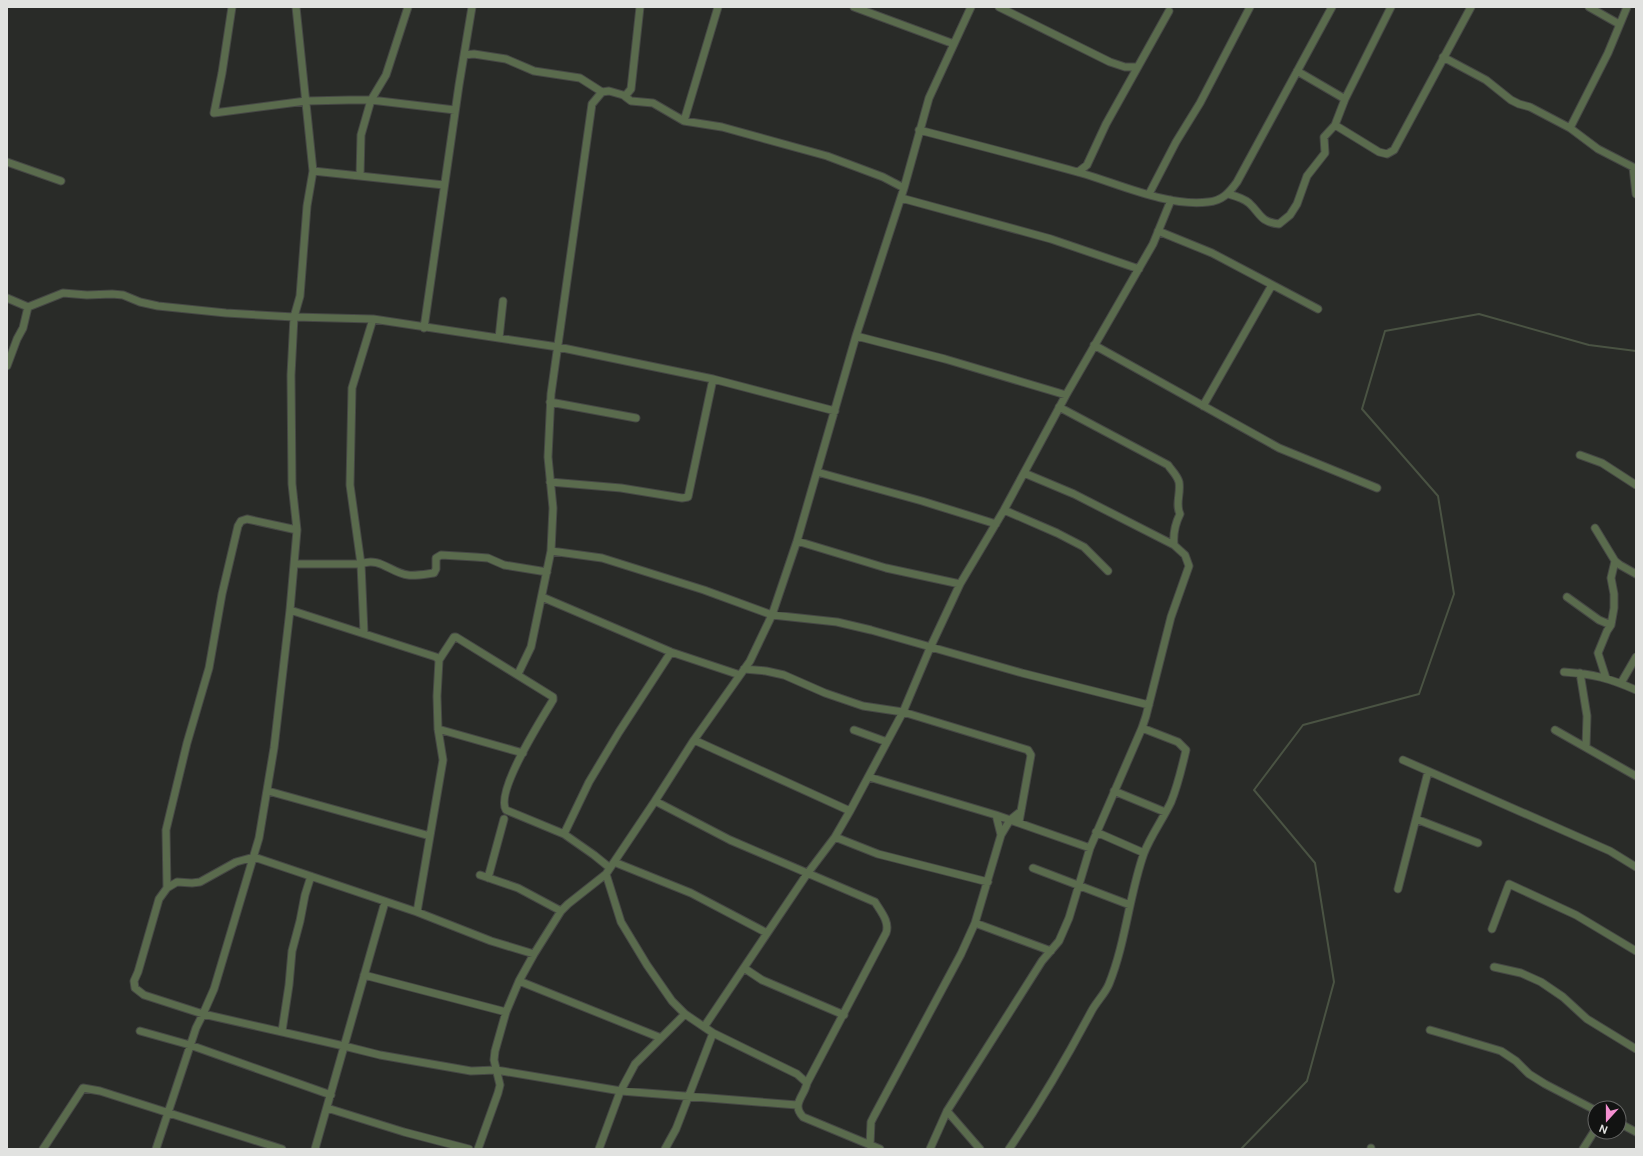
<svg xmlns="http://www.w3.org/2000/svg" width="1643" height="1156" font-family="'DM Sans',sans-serif">
<style>
.lines{fill:none;stroke-linecap:round;stroke-linejoin:round}
.stream{stroke:#4a5343;stroke-width:2}
.minor-casing{stroke:#464845;stroke-width:9}
.minor{stroke:#5a6b4d;stroke-width:7}
</style>
<rect width="100%" height="100%" fill="#292b28"/>
<g class="lines">
<path class="stream" d="M1241,1149L1307,1081L1334,982L1315,863L1254,790L1303,725L1419,694L1454,594L1438,496L1362,409L1385,331L1479,314L1589,345L1636,351"/>
<g class="minor-casing">
<path id="minor" d="M232,7L222,73L214,113L306,101L349,100H371L455,110
M854,7L954,44
M999,7L1110,62L1125,67H1137
M1589,7L1619,24
M464,55L474,54L506,59L534,71L580,78L602,92
M1443,57L1486,80L1511,100L1519,104L1530,107L1570,128L1598,149L1633,167L1636,194
M1297,71L1345,99
M623,95H626L631,89L640,7
M684,121L718,7
M1335,125L1379,152L1387,154L1394,150L1471,7
M1570,128L1608,53L1627,7
M919,130C973,144 1027,158 1081,173C1119,184 1168,207 1208,202C1222,201 1229,193 1237,182L1332,7
M7,162L61,181
M313,171L444,185
M1078,172L1087,165L1106,124L1169,11
M360,176L361,135L371,100L386,75L408,7
M1149,194L1176,142L1200,103L1250,7
M1228,194C1235,196 1243,198 1249,203C1261,214 1260,222 1279,224L1290,215L1297,204L1307,176L1325,153L1324,137L1335,125L1345,99L1391,7
M901,198L1051,239L1139,269
M1158,231L1212,253L1318,309
M7,298L28,307
M28,307L63,293L87,295L112,294L123,295L140,302L158,306L226,313L294,317L373,319L558,347L713,379L835,411
M424,328L459,85L472,7
M856,336L945,359L1066,395
M499,338L503,301
M1094,345L1279,448L1377,488
M7,366L17,339L23,328L28,307
M550,402L636,418
M1203,406L1272,285
M1580,455L1602,463L1636,485
M817,472L922,501L996,524
M1024,473L1074,494L1174,545
M550,482L621,488L682,498L688,497L713,379
M1004,510L1057,533L1084,547L1108,571
M1595,528L1615,561L1620,565L1636,574
M797,541L886,568L960,584
M551,551L602,558L704,590L772,615L837,622L871,630L1022,673L1149,705
M294,564H361C379,556 391,573 408,575C416,576 426,574 434,573L436,569V558L441,555L475,557L488,558L504,565L547,572
M542,597L671,652L740,675
M1567,597L1599,620L1611,625
M290,610L436,657L439,660
M364,633L361,564L350,485L352,388L373,319
M744,669L766,671L784,675L825,693L863,706L903,712L1028,750L1031,755L1019,822
M1564,672C1593,674 1609,678 1636,690
M1580,673L1587,716L1586,747
M518,674L531,647L551,551L553,508L548,457L551,394L592,104L602,92L609,91L623,95L631,101L653,103L684,121L722,127L827,156L883,177L904,188
M1606,678L1598,653L1607,631L1611,625L1614,608V594L1611,578L1615,561
M1621,683L1636,657
M438,729L523,753
M854,730L887,742
M1555,730L1636,776
M694,740L850,811
M1403,760L1610,851L1636,867
M869,777L996,815L1090,848
M268,791L430,836
M1114,791L1165,812
M655,801L730,840L875,902C881,912 890,922 886,933L807,1083
M996,815L1001,835
M1416,819L1478,843
M1096,832L1144,853
M564,834L589,782L619,732L671,652
M835,837L878,854L988,882
M614,862L691,893L767,933
M1033,868L1130,905
M606,874L621,922L647,965L672,1001L685,1014L713,1033L797,1074L807,1083C804,1097 791,1104 803,1117L880,1149
M480,875L518,888L561,911
M488,878L504,819
M167,888L166,830L187,743L209,668L222,594L238,526L241,521L247,519L297,530
M1398,889L1428,772
M417,912L443,760L438,729L437,696L439,660L454,637H456L553,697V700C542,718 495,792 506,810L564,834L594,855L610,868
M975,923L1051,951
M1492,929L1509,884L1576,915L1636,951
M534,954L491,941L417,912L254,857L236,862L200,882L192,883L177,882L167,888L159,899L138,972L134,981L135,988L144,995L203,1014L344,1046L380,1055L471,1071L496,1070L621,1091L797,1105
M1494,967L1521,973L1541,982L1563,997L1587,1019L1636,1049
M744,968L762,980L844,1015
M364,975L506,1012
M519,981L661,1038
M704,1027L807,874L835,837L850,811L903,712L930,648L960,584L1004,510L1066,395L1153,244L1171,200
M1430,1030L1458,1038
M140,1031L190,1045L331,1095
M282,1031L289,985L292,951L300,921L305,895L311,876
M1454,1037L1501,1051L1516,1061L1529,1074L1545,1084L1595,1110
M327,1108L404,1132L469,1149
M947,1111L980,1149
M1619,1123L1636,1132
M870,1145L871,1122L874,1116L961,954L975,923L1001,835L1010,820L1021,811
M1371,1148V1149
M43,1149L83,1088L100,1091L282,1149
M156,1149L196,1028L203,1014L214,989L259,838L274,748L290,610L297,530L292,484L291,375L294,317L300,296L307,206L313,171L296,7
M315,1149L385,902
M478,1149L498,1093L500,1085L494,1060L495,1051L506,1012L519,981L534,954L561,911L568,904L606,874L655,801L694,740L750,661L772,615L797,541L856,336L904,188L929,98L971,7
M599,1149L620,1092L635,1064L685,1014
M665,1149L676,1129L713,1033
M930,1149L947,1111L1042,961L1059,941L1069,918L1090,848L1142,728L1146,716L1171,617L1189,566L1185,555L1174,545C1173,534 1175,524 1180,514C1175,504 1181,494 1179,482C1177,475 1172,471 1168,465L1059,407
M1009,1149C1039,1105 1066,1059 1091,1012C1096,1002 1105,994 1109,984C1126,942 1129,895 1144,853C1151,835 1163,819 1171,802C1178,785 1182,767 1186,750L1178,742L1142,728
M1583,1149L1595,1130"/>
</g>
<use href="#minor" class="minor"/>
</g>
<rect width="1643" height="1156" fill="none" stroke="#e1e2e0" stroke-width="16"/>
<g transform="translate(1607 1120) rotate(201)"><circle r="19" fill="#121312" stroke="#656664"/>
<path d="M0-3L7 15L0 10L-7 15Z" fill="#f590d1"/>
<text y="-6" font-size="11" font-weight="bold" text-anchor="middle" fill="#e1e2e0">N</text>
</g>
</svg>
